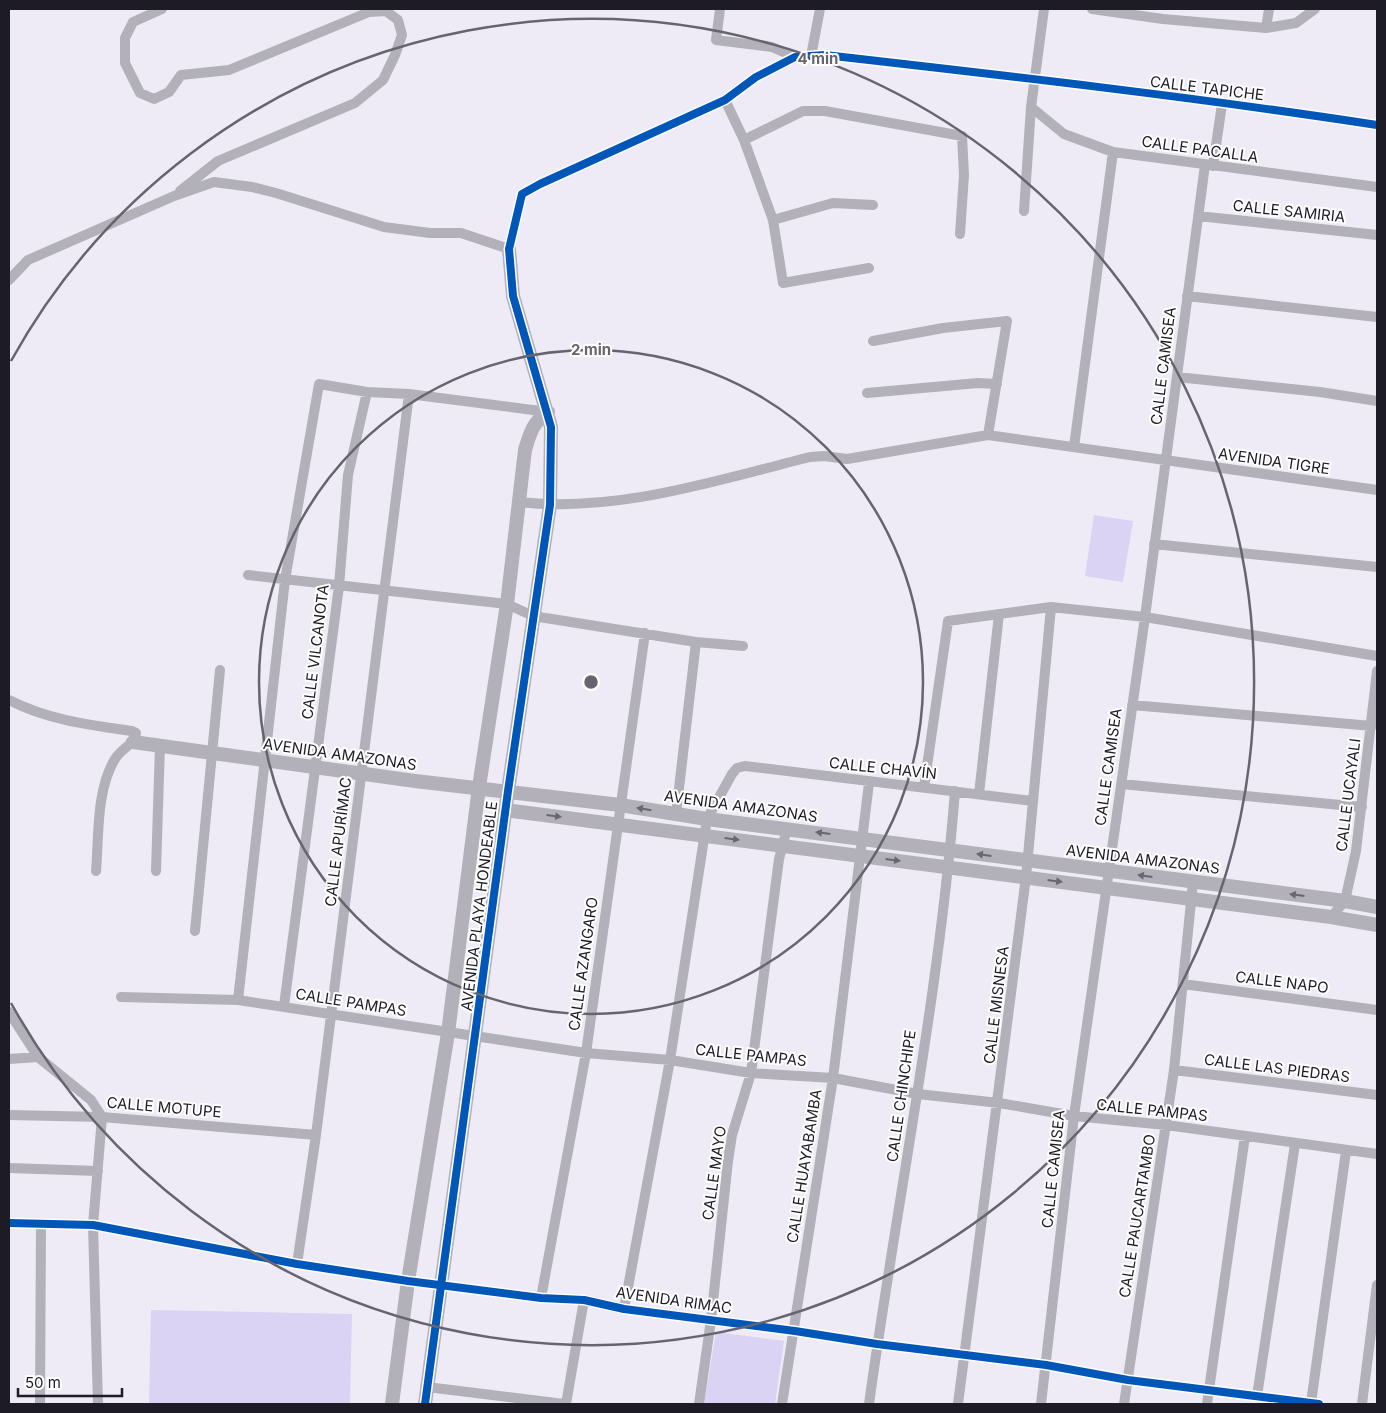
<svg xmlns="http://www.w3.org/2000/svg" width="1386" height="1413" font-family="Inter,sans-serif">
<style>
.green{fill:#dad3f4}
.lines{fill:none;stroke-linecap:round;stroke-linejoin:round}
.minor{stroke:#b2b0b9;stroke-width:10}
.tertiary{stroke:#b2b0b9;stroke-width:14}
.cycleway-casing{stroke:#fff;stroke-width:11}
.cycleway{stroke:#0057b8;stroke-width:8}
.oneway{fill:#686670}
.ring{fill:none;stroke:#66646f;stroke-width:2.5}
.labels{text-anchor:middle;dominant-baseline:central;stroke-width:4;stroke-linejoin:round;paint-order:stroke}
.street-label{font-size:15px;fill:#1d1b26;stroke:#fff}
.centre{fill:#66646f;stroke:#fff;stroke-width:2.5}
.ring-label{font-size:15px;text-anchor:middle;font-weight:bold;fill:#66646f;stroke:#fff;stroke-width:4;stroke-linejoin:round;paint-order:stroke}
</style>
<rect width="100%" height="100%" fill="#eeebf6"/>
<path class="green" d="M1094,515L1133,521L1123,582L1085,576Z
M151,1310L352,1314L350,1404H149Z
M716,1332L784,1341L775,1404H704Z"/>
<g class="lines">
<path class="minor" d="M162,9L133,22L125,38V63L140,93L154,99L169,92L181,75L229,70L369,12L386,11L398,20L402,35L395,55L383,80L355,103L218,161L180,191
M720,9L716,40L772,47L795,57
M1092,9L1163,19L1266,28L1296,23L1315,9
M1266,28L1269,9
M811,56L820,9
M725,100L744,140L773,220L783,283L869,268
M1031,107L1064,134L1113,152L1377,187
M744,140L803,111H825L962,136L964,175L960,234
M1213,166L1222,104
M1024,211L1031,107L1044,9
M1198,216L1377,235
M773,220L833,203L873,205
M9,280L28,260L174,196L214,182L252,187L276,193L384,227L430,233H461L509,249L522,194L540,184L725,100L756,77L795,57L825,55C1010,76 1194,97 1377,125
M1187,296L1377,317
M873,341L943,328L1007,321L988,435
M1177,377L1320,392L1377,401
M867,393L978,383L997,384
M1074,447L1113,152
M518,502C617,513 714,481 810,457L824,456L847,459L988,435L1377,490
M1154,544L1377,567
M248,575L507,604L533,616L696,642L743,646
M9,700C48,720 89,725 132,731L136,733L135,740C128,746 120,751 115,759C96,790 99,836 96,871
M1132,705L1372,726
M1121,784L1362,807
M924,787L948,621L1051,607L1145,617L1377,656
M979,794L999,614
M676,814L696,642
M156,871L160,745
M1331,917L1345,901L1356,851L1377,671
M195,931L220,670
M1183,984L1377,1010
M121,997L238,1000L586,1053L670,1060L751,1073L833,1078L918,1094L999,1103L1074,1116L1166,1125L1377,1154
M238,1000L285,580L319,384L367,392L409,394L548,412
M284,1006L339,586L348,475L367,392
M9,1012L38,1057L91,1100L102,1117L93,1225L98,1404
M9,1059L38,1057
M1174,1070L1377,1095
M9,1115L102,1117L316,1135
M9,1168L98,1171
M9,1223L93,1225L297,1264L408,1281L541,1298L584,1300L624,1309L795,1331L877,1344L1046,1365L1128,1380L1319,1404
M297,1264L316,1135L409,394
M541,1298L586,1053L645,633
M624,1309L670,1060L707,819L732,774L737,768L745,766L1033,801
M427,1387L564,1404
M1257,1396L1295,1144
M1311,1403L1346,1151
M40,1404L41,1224
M566,1404L584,1300
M699,1404L711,1320L728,1161L732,1135L751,1073L779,859L787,829
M782,1404L833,1078L869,783
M869,1404C897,1200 939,997 955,791
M958,1404L1026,877L1051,607
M1041,1404L1074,1116L1145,617L1205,165
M1124,1404L1174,1070L1193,882
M1207,1404L1245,1136
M1362,1404L1377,1285"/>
<path class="tertiary" d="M133,742L415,781L620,805L707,819L1345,901L1377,907
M505,810L1331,917L1377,925
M392,1404L408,1281L448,1033L479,787L507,604L525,450C530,433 533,422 548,412
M425,1404L508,791L550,505L551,427L513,296L509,249"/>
<g class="cycleway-casing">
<path id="cycleway" d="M9,1223L93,1225L297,1264L408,1281L541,1298L584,1300L624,1309L795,1331L877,1344L1046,1365L1128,1380L1319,1404
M425,1404L508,791L550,505L551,427L513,296L509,249L522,194L540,184L725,100L756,77L795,57L825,55C1010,76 1194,97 1377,125"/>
</g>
<use href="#cycleway" class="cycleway"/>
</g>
<defs><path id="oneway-solid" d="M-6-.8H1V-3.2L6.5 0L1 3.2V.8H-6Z" transform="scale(1.25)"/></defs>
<g class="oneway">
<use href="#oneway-solid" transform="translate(644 809) rotate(-171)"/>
<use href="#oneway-solid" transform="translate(554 816) rotate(7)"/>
<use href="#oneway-solid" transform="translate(823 833) rotate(-173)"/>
<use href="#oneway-solid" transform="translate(732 839) rotate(7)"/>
<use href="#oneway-solid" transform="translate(984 855) rotate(-172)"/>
<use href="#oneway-solid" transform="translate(893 860) rotate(7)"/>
<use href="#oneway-solid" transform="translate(1145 876) rotate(-172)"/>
<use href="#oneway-solid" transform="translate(1055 881) rotate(7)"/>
<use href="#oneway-solid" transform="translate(1297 895) rotate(-173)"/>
</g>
<g class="ring">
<circle cx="591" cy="682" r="332"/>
<path d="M11 361A663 663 0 1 1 11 1003"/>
</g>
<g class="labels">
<g class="street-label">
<text transform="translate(1207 88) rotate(7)">CALLE TAPICHE</text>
<text transform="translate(1200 149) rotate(8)">CALLE PACALLA</text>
<text transform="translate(1289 211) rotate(6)">CALLE SAMIRIA</text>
<text transform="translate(1163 366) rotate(-83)">CALLE CAMISEA</text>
<text transform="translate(1274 461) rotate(8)">AVENIDA TIGRE</text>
<text transform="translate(315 652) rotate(-83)">CALLE VILCANOTA</text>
<text transform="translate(340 754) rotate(8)">AVENIDA AMAZONAS</text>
<text transform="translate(1108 767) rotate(-82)">CALLE CAMISEA</text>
<text transform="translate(883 768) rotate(6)">CALLE CHAVÍN</text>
<text transform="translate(1348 795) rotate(-83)">CALLE UCAYALI</text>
<text transform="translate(741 806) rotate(8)">AVENIDA AMAZONAS</text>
<text transform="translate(338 842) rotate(-83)">CALLE APURÍMAC</text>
<text transform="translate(1143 859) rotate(7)">AVENIDA AMAZONAS</text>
<text transform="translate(479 906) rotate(-83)">AVENIDA PLAYA HONDEABLE</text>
<text transform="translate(583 964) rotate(-82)">CALLE AZANGARO</text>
<text transform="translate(1282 982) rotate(7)">CALLE NAPO</text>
<text transform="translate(351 1002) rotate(9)">CALLE PAMPAS</text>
<text transform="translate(996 1005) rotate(-83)">CALLE MISNESA</text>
<text transform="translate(751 1055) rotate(6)">CALLE PAMPAS</text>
<text transform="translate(1277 1068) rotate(7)">CALLE LAS PIEDRAS</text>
<text transform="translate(901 1096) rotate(-82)">CALLE CHINCHIPE</text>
<text transform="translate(164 1107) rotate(5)">CALLE MOTUPE</text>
<text transform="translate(1152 1110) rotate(6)">CALLE PAMPAS</text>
<text transform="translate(804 1166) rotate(-81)">CALLE HUAYABAMBA</text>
<text transform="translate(1053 1169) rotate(-84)">CALLE CAMISEA</text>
<text transform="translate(714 1173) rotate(-82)">CALLE MAYO</text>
<text transform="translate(1137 1216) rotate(-81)">CALLE PAUCARTAMBO</text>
<text transform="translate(674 1300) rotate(8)">AVENIDA RIMAC</text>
</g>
</g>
<circle cx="591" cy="682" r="8" class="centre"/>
<g class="ring-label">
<text x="818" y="64">4 min</text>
<text x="591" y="355">2 min</text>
</g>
<rect width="1386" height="1413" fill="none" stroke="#1d1b26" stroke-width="20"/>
<path d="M18 1388v8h104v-8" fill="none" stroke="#1d1b26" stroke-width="2.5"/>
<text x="25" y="1388" font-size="15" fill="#1d1b26" stroke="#ffffff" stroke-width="4" paint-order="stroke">50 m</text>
</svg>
